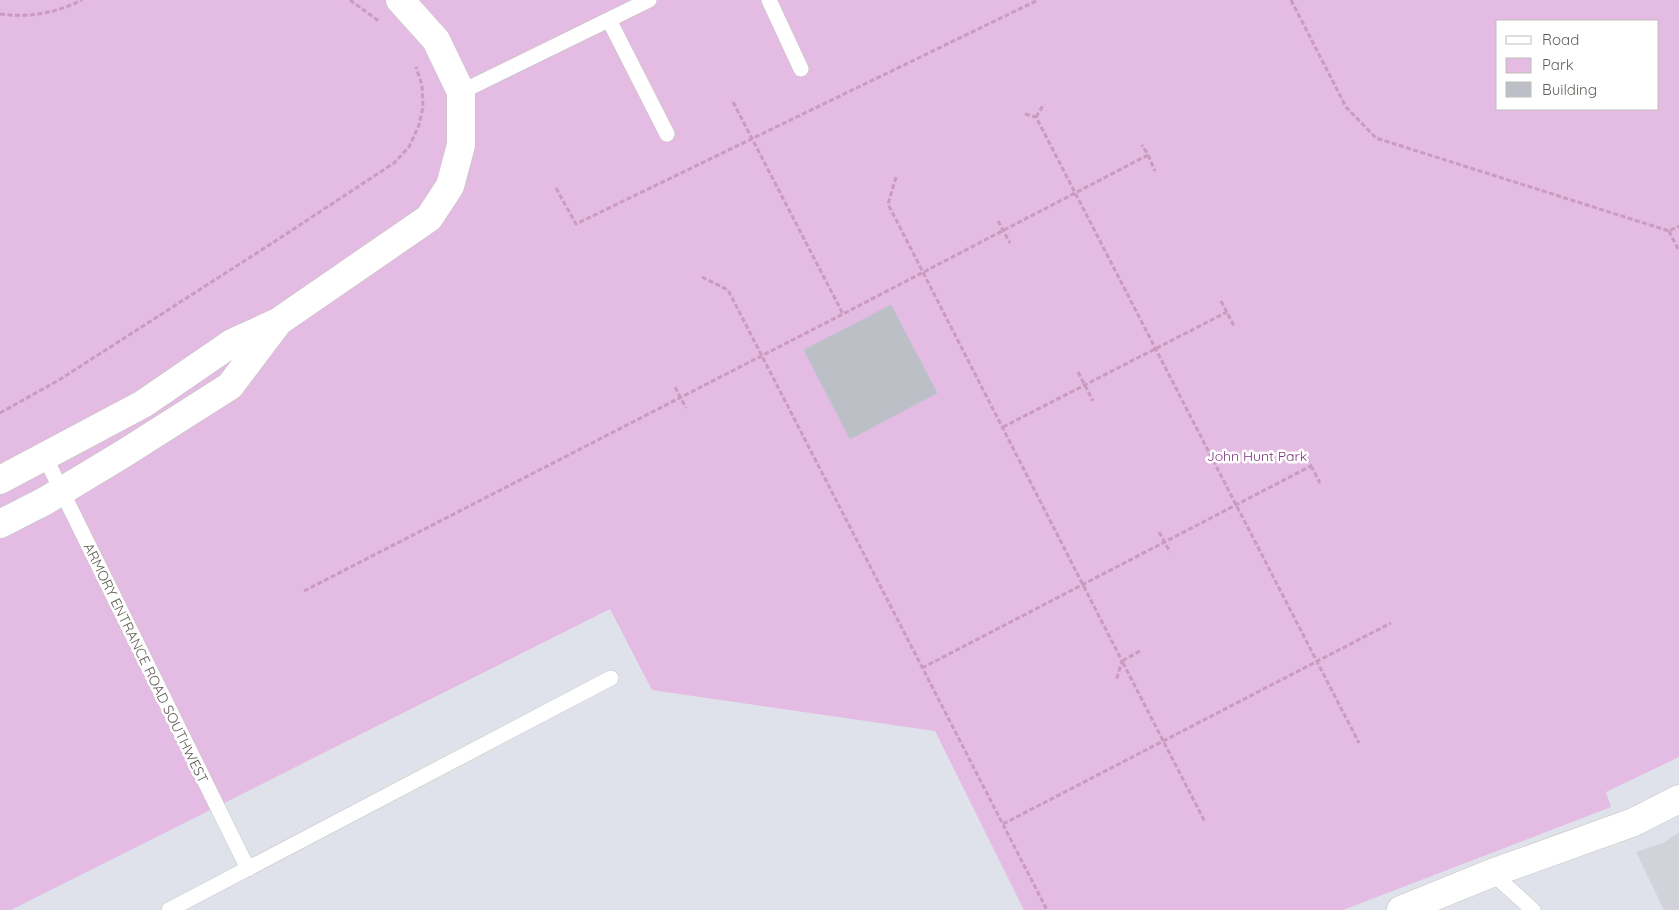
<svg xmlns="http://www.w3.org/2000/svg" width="1679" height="910" font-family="Quicksand,sans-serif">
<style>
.industrial{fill:#d2d3da}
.green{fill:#e3bbe3;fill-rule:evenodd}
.building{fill:#bcbfc6;stroke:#bec3d0}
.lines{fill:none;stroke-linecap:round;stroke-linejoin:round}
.service-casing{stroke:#c8c6c1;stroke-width:16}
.minor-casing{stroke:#c8c6c1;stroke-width:29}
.path{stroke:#cc9abe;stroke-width:3;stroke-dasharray:5 2.5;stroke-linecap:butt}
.service{stroke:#fff;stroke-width:15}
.minor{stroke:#fff;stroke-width:28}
.labels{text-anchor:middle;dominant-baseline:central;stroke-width:5;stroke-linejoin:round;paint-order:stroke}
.park-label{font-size:14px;fill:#83357f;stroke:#fff}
.street-label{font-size:14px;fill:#605d58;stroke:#fff}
</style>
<rect width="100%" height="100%" fill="#dfe2eb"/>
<path class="industrial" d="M1679,832V910H1664L1636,852L1665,842Z"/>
<path class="green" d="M0,0H1679V757L1606,792L1611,807L1343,910H1024L935,731L652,690L610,609L11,910H0ZM1498,21H1658V109H1498Z"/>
<path class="building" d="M891,305L937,393L850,439L804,350Z"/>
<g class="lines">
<g class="service-casing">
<path id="service" d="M769,0L801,69
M609,20L667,134
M461,92L649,0
M45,457L248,869
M1492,873L1533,910
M169,910L611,678"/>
</g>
<g class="minor-casing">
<path id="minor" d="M0,480L143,404L232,343L278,322L429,218L450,186L461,145V92L436,40L400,0
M0,524L45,501L123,454L230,386L276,325
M1401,910L1492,873L1634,822L1679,799"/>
</g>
<path class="path" d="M350,0L380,22
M1291,0L1346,107L1376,138L1669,231L1679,226
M0,14C29,18 56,13 82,0
M733,102L843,314
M1025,114L1036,117L1359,743
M1036,117L1044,104
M1148,155L1155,171
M896,177L888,204L1122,661L1116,681
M556,188L576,224L1038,0
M998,221L1010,243
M1669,231L1679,251
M702,277L728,290L1047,910
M1221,301L1234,326
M1078,372L1093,401
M675,387L686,408
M0,413L59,380L280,238L394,163L409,147L419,125L423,107L422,85L416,67
M1003,427L1227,312
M1311,466L1320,483
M1159,532L1170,552
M304,591L843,314L1148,155L1142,145
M1140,651L1122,661L1205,822
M922,668L1311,466L1305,454
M1003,824L1391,623"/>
<use href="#service" class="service"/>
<use href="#minor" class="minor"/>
</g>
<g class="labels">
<g class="park-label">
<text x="1257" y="456">John Hunt Park</text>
</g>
<g class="street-label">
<text transform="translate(146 663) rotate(64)">ARMORY ENTRANCE ROAD SOUTHWEST</text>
</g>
</g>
<rect x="1496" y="20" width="162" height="90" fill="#ffffff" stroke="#bfbebc"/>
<rect x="1506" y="36" width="25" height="8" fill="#ffffff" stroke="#bfbebc"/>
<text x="1542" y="45" font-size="15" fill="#605d58">Road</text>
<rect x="1506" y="58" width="25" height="15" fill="#e3bbe3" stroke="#bfbebc"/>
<text x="1542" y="70" font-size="15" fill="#605d58">Park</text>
<rect x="1506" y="82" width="25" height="15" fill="#bcbfc6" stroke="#bfbebc"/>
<text x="1542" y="95" font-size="15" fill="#605d58">Building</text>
</svg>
